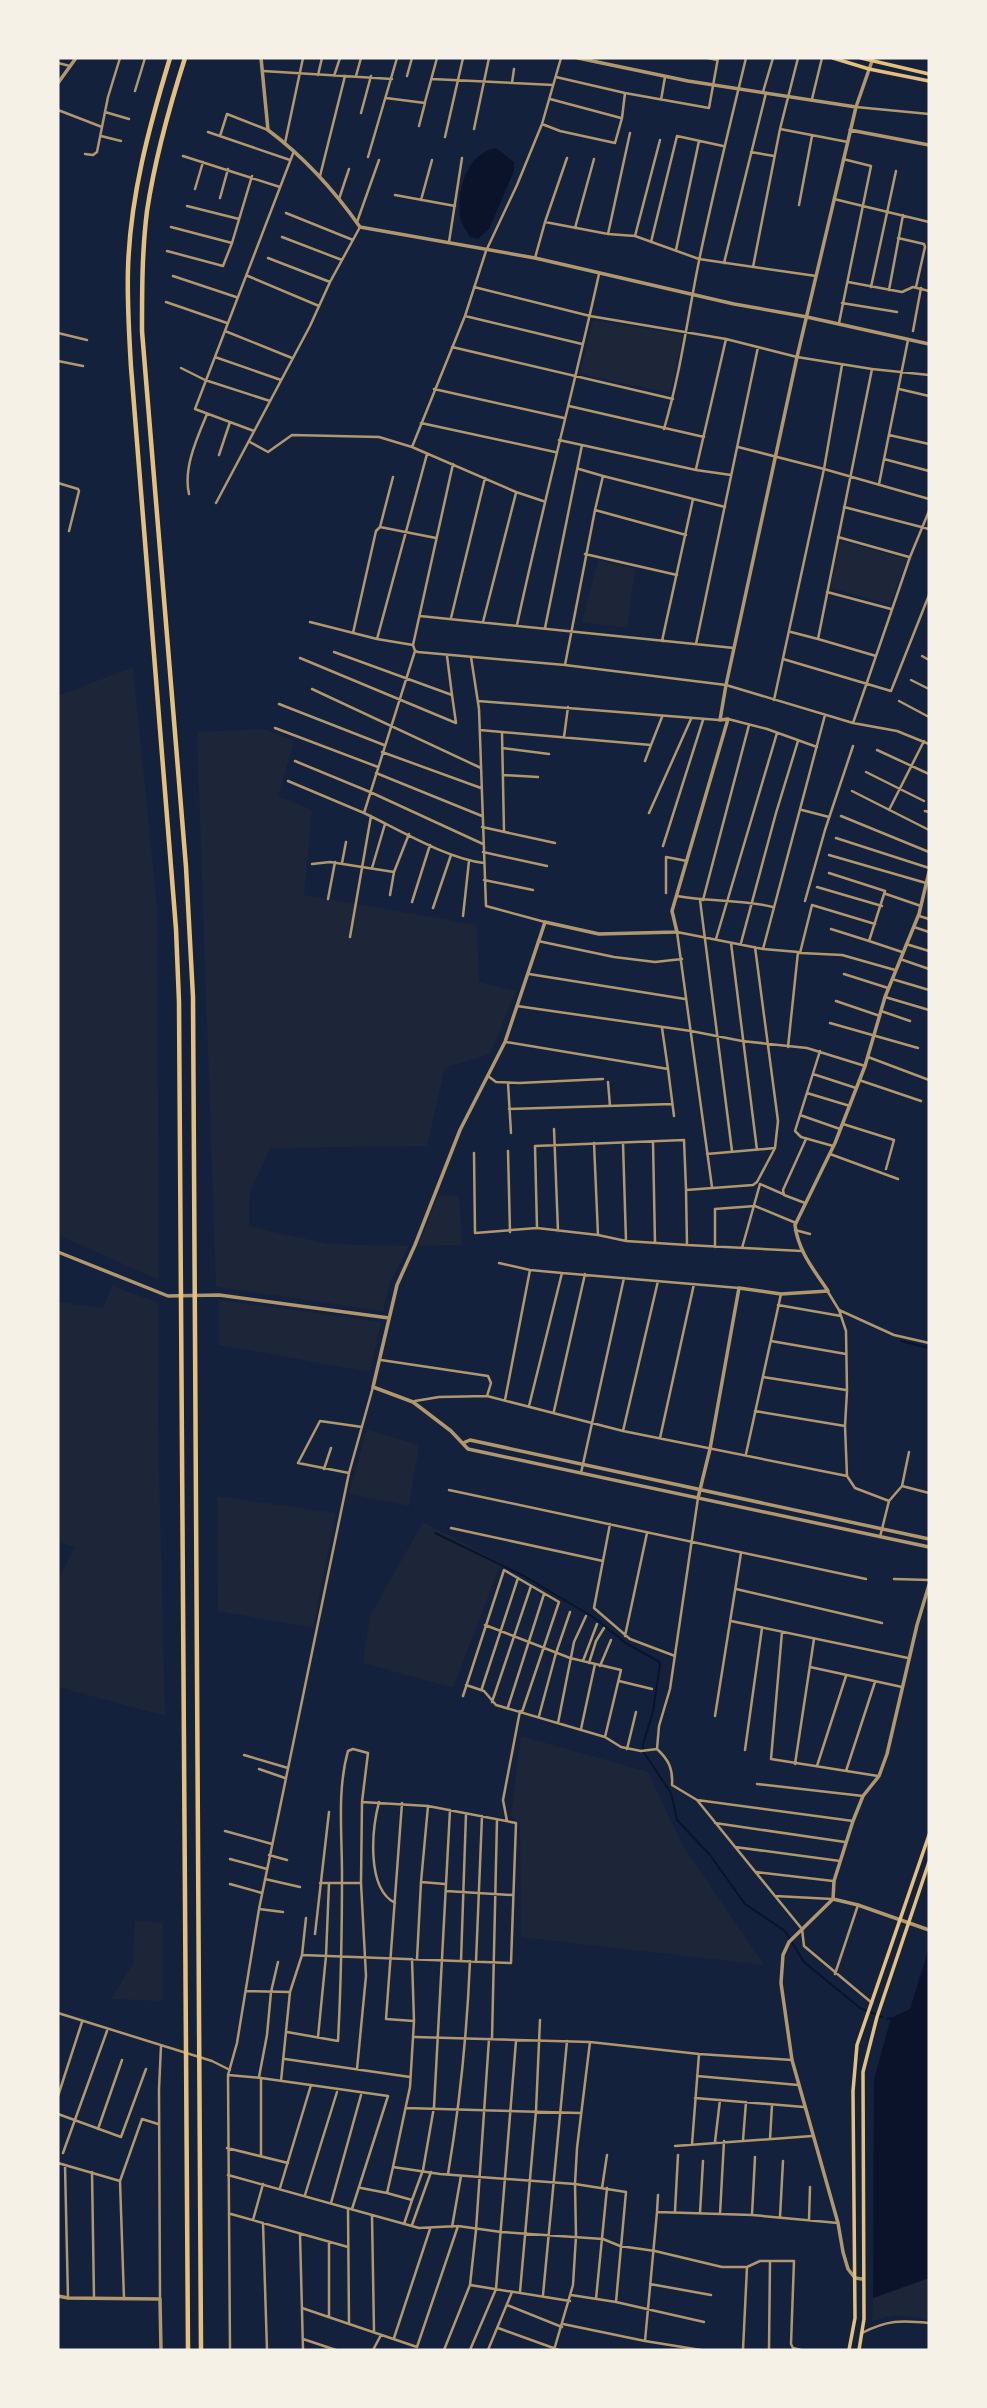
<svg xmlns="http://www.w3.org/2000/svg" width="987" height="2408" font-family="'DM Sans',sans-serif">
<style>
.green{fill:#1d2539}
.water{fill:#0b132b}
.lines{fill:none;stroke-linecap:round;stroke-linejoin:round}
.stream{stroke:#0b132b;stroke-width:2}
.minor{stroke:#b1986c;stroke-width:2.5}
.tertiary{stroke:#b1986c;stroke-width:3.5}
.secondary{stroke:#e5c07b;stroke-width:3.5}
.primary{stroke:#e5c07b;stroke-width:3.5}
.motorway{stroke:#e5c07b;stroke-width:4.5}
</style>
<rect width="100%" height="100%" fill="#14213d"/>
<path class="green" d="M593,320L683,335L670,393L580,374Z
M841,541L907,559L890,604L830,588Z
M598,560L635,569L627,628L582,622Z
M133,667L157,906L159,1280L58,1235V696Z
M263,729L294,741L278,796L312,810L304,895L477,925L479,982L516,991L490,1054L445,1068L427,1146L270,1148L249,1195V1226L327,1244L409,1246L390,1282L383,1311L216,1287L197,732Z
M438,1196H459L462,1245L418,1246Z
M112,1286L159,1303L158,1427L165,1716L58,1687V1581L75,1547L58,1542V1302L103,1308Z
M218,1300L381,1322L370,1372L219,1345Z
M367,1429L419,1445L409,1506L349,1494Z
M217,1496L336,1513L313,1628L218,1611Z
M423,1522L501,1563L453,1688L363,1663L370,1616Z
M521,1736L648,1772L682,1844L764,1965L521,1937L520,1822L511,1816Z
M135,1920L163,1923V2001L111,1999L133,1963Z
M929,2278V2319L895,2315L872,2321L873,2298Z"/>
<path class="water" d="M496,148L514,162V171L489,229L478,239L470,237C466,230 461,223 460,216C457,189 467,153 496,148Z
M929,1947V2278L873,2298L874,2079L891,2018L910,2009Z"/>
<g class="lines">
<path class="stream" d="M901,1341L929,1348
M435,1533L524,1576L593,1617L627,1644L658,1661L660,1664L653,1712L643,1744V1751L671,1793L677,1820L710,1855L745,1904L785,1931L804,1962L860,2008L882,2017
M887,2019L891,2018"/>
<path class="minor" d="M708,58L717,60
M58,63L70,66
M263,71L392,79
M318,75L322,58
M334,76L340,58
M356,76L361,58
M407,76L412,58
M556,77L625,93L709,108L718,58
M432,79L553,85
M512,83L514,69
M135,91L145,58
M763,92L773,58
M386,98L425,103L419,126
M550,99L621,118
M812,99L822,58
M661,100L665,77
M425,102L437,58
M856,107L929,114
M58,110L102,127
M105,112L129,119
M361,113L371,76
M542,124L560,131L615,143L622,118L625,93
M474,129L489,58
M780,129L798,58
M208,132L290,160
M101,136L121,141
M220,136L227,114L268,130
M445,137L463,58
M285,143L303,58
M751,152L774,156
M85,154L93,155L97,152L108,97L120,58
M183,156L280,187
M368,157L397,58
M320,176L345,76
M195,189L203,162
M395,195L455,206
M220,198L228,169
M339,199L349,169
M834,199L929,222
M421,200L432,160
M799,205L812,136
M187,206L239,219
M286,213L353,240
M357,222L379,160
M545,222L567,158
M171,227L232,243
M575,228L594,159
M608,234L630,133
M635,236L660,140
M282,237L342,260
M898,238L924,244L925,247L916,287
M449,242L462,158
M651,242L677,136L723,146
M676,250L699,141
M167,251L223,266L232,243L252,176
M535,258L545,222L608,234L635,236L699,259L816,276
M724,263L766,93
M753,267L780,129L848,142
M173,276L236,297
M248,276L319,306
M330,282L360,227
M848,282L902,292L913,287L929,291
M474,287L590,316L726,339L797,357L872,369L929,375
M871,287L896,171
M889,290L903,215
M166,302L227,323
M842,303L897,312
M465,316L582,344
M839,323L871,166L843,159
M225,331L292,358
M913,331L921,288
M58,333L87,340
M452,347L673,399
M215,357L281,380
M58,361L83,366
M181,368L205,380L270,401
M872,369L818,639L876,656
M434,389L564,418
M899,389L929,396
M569,406L704,437
M421,423L555,452
M664,429C681,372 688,314 700,256C714,189 730,124 746,58
M254,431L195,409L294,151
M889,435L929,444
M559,440L696,470L731,475
M250,442L268,452L292,435L379,437L412,447
M738,447L824,469L929,499
M219,455L230,422
M884,459L929,471
M579,469L603,476
M696,469L726,339
M58,483L78,489L79,491L69,531
M879,484L908,340
M189,494C183,468 197,438 207,414
M543,501L516,492L412,447L465,316L486,251L517,185L542,124L561,58
M216,503L310,326L330,282L268,258
M844,507L929,529
M595,510L603,476L725,507
M380,527L393,477
M838,537L909,557
M585,554L677,575
M827,592L891,609
M420,616L734,648
M451,618L485,478
M310,622L377,639L413,645
M483,622L516,493
M517,625C542,508 573,392 599,274
M545,628L582,445
M791,632L818,639
M353,633L376,531L380,527L436,538
M377,639L427,454
M662,641L693,499
M696,644L758,347
M413,645L415,651L418,652L565,665L726,685L853,723L897,731L929,744
M413,645L453,464
M415,651L364,813C398,829 447,859 484,863
M334,652L452,695L447,656
M922,656L929,660
M471,657L479,709L486,906L545,922
M300,658L456,723L452,695
M783,659L891,691L929,595
M565,665L595,510L686,535
M911,680L929,689
M312,689L481,768
M774,700L824,469L842,365
M478,701L719,720
M899,701L929,717
M279,704L384,745
M728,719L767,729L817,747
M853,723L910,557L929,511
M275,728L378,767
M480,730L651,745L662,717
M502,733L504,831
M564,737L568,707
M502,748L549,754
M877,750L929,774
M382,752L481,788
M295,761L370,792L483,844
M645,761L651,745
M866,772L924,801
M376,773L482,816
M503,775L538,777
M288,781L364,813
M852,791L929,830
M802,810L829,817
M889,810L924,741
M925,811L929,812
M649,813L691,719
M841,816L929,852
M482,827L555,843
M836,838L929,868
M663,846L703,720
M483,852L547,866
M829,855L926,883
M342,863L346,842
M312,864L330,862L394,872L409,834
M372,868L385,824
M829,873L885,891L869,941L902,952
M484,880L533,890
M817,887L882,906
M666,893V857L687,861
M886,894L921,906
M390,895L394,872
M677,896C709,902 742,899 773,907
M328,899L335,862
M700,900L732,1151
M703,900L749,725
M805,901L825,830L853,746
M412,902L430,845
M433,908L451,855
M463,916L469,861
M919,916L929,919
M914,927L929,932
M831,929L869,941
M350,937L371,816
M716,939L777,733
M538,941L614,957L655,962L682,959
M731,943L757,1150
M741,943L776,813L798,741
M906,944L929,951
M763,949L798,952L788,1047
M800,953L812,905L875,924
M801,953L842,955L895,970
M900,959L929,969
M529,974L685,999
M844,974L888,988
M892,979L929,990
M885,997L929,1010
M836,1001L880,1016
M517,1006L691,1031L742,1041L807,1048L865,1066
M881,1011L910,1021
M830,1023L918,1048
M506,1042L668,1069L662,1028
M820,1051L795,1131L801,1137L833,1146
M868,1057L929,1080
M668,1069L674,1116
M813,1074L856,1088
M488,1076L496,1082L519,1083L603,1079
M859,1080L921,1101
M608,1082L610,1106
M508,1083L511,1133
M807,1093L850,1106
M509,1109L672,1104
M800,1115L840,1129
M843,1124L894,1140L886,1169
M554,1129L558,1231
M653,1142L655,1243
M594,1143L598,1235
M623,1143L626,1241
M508,1151L510,1232
M474,1153L475,1233L537,1228L598,1235L626,1241L687,1245L686,1190L753,1185L757,1182L775,1148L778,1121L755,947
M707,1154L775,1148
M830,1154L898,1179
M760,1184L783,1194
M712,1187L677,932L763,949L825,715
M805,1203L784,1195L783,1190L806,1139
M537,1228L535,1146L684,1140L686,1189
M795,1230L810,1234
M687,1245L802,1251
M715,1247V1209L755,1206L796,1223
M742,1248L760,1184
M499,1263L530,1270L562,1273L739,1288
M828,1292L839,1310L846,1331L847,1391L845,1426L847,1476
M778,1305L841,1316
M839,1310L894,1335L929,1343
M771,1341L846,1354
M381,1360L488,1376L491,1383L487,1396
M763,1377L846,1390
M505,1400L530,1270
M415,1401L439,1397L487,1396L623,1431L847,1476L855,1488L889,1501L880,1537
M529,1406L562,1273
M554,1411L585,1274
M755,1411L845,1426
M623,1431L658,1281
M660,1438L694,1284
M746,1454L781,1294
M324,1469L331,1448
M349,1473L298,1463L320,1421L362,1427
M581,1473L624,1278
M902,1486L929,1493
M449,1490L866,1579
M698,1498L670,1689L659,1726L657,1749C669,1760 673,1769 672,1785L697,1800L775,1896L802,1929L804,1946L872,2003
M889,1501L902,1486L909,1452
M610,1524L594,1608L630,1639L675,1656
M451,1528L603,1561
M894,1579L929,1580
M736,1589L882,1623
M731,1621L908,1658
M485,1625L570,1658L621,1670L605,1737
M782,1632L771,1759L878,1776
M625,1636L647,1533
M583,1661L597,1624
M589,1663L596,1641L604,1628
M600,1666L611,1640
M810,1667L902,1687
M619,1681L652,1689
M466,1685L484,1691L496,1705L605,1737L621,1747L641,1751L657,1749
M482,1688L518,1578
M463,1696L504,1570L559,1602L522,1712
M492,1702L531,1586
M508,1707L544,1594
M539,1716L556,1653L570,1612
M715,1716L741,1553
M558,1723L574,1642L586,1616
M581,1729L595,1664
M627,1749L636,1712
M745,1750L762,1628
M244,1755L288,1768
M795,1764L814,1639
M817,1766L846,1676
M259,1769L285,1778
M846,1771L875,1682
M757,1784L863,1796
M697,1800L853,1821
M379,1802C372,1829 366,1888 395,1903
M402,1803L386,2019L414,2021L410,2087L393,2167L440,2174L575,2184L626,2192L616,2302
M507,1821L503,1800L520,1711
M715,1823L845,1842
M225,1831L272,1844
M735,1847L840,1861
M269,1855L287,1860
M230,1859L267,1869
M756,1872L833,1881
M265,1879L300,1887
M421,1882L445,1884
M320,1883H361
M230,1884L262,1893
M446,1891L512,1895
M775,1896L832,1899
M259,1909L283,1912
M315,1934L329,1812
M302,1955L511,1963L516,1823L428,1806L362,1802
M412,1959L414,2021
M417,1959L421,1882L428,1806
M461,1961L466,1814
M476,1962L482,1816
M835,1974L858,1905
M246,1991L290,1992
M58,2013L212,2061L230,2070
M287,2032L338,2041C341,1985 342,1930 342,1874C342,1833 337,1790 348,1751L353,1749L368,1753L362,1802L361,1883L366,1976L357,2069
M318,2037L326,1956L329,1883
M415,2037L590,2042L699,2054L792,2060
M492,2039L497,1820
M285,2059L410,2077
M228,2075L261,2078L388,2096L352,2209
M697,2076L798,2085
M259,2077L267,2035L271,1992L278,1962
M281,2081L290,1992L302,1955L306,1918
M58,2096L82,2022
M695,2098L804,2107
M406,2108L580,2113
M58,2114L121,2137L146,2069
M98,2129L122,2060
M770,2139L772,2105
M743,2140L746,2102
M715,2142L720,2100
M692,2144L699,2054
M675,2146L812,2136
M227,2148L288,2163
M63,2153L107,2031
M261,2155V2078
M58,2163L120,2181
M65,2165L68,2298
M393,2167L387,2193L412,2200L423,2170L434,2107L450,1810
M92,2172L94,2298
M448,2174C460,2103 467,2033 470,1961
M228,2175L419,2228L458,2226L501,2232L603,2239L620,2246L655,2251L722,2267H747L760,2261H794L791,2344L793,2348L801,2350
M280,2188L311,2085
M361,2188L387,2193
M602,2188L607,2155
M305,2195L337,2092
M331,2203L361,2095
M348,2209L349,2323
M675,2211L678,2155
M657,2212L658,2195
M700,2213L703,2161
M231,2214L348,2247
M720,2214L724,2141
M752,2215L755,2157
M372,2216L374,2331
M780,2217L783,2161
M253,2220L263,2184
M809,2220L810,2187
M263,2223L267,2350
M404,2224L412,2200
M412,2225L431,2172
M452,2227L461,2176
M300,2234L303,2350
M650,2284L711,2295
M470,2285L476,2230L489,2039
M520,2292L536,2111L540,2020
M543,2295L567,2041
M571,2295L616,2302L704,2322
M124,2299L120,2181L142,2119L158,2124
M160,2299L159,2089L161,2046
M596,2299L607,2188
M507,2305L562,2327
M302,2308L417,2347L458,2226
M329,2316V2242
M563,2324L645,2341L701,2350
M498,2328L559,2350
M862,2333C887,2320 901,2320 929,2323
M394,2338L430,2229
M303,2339L336,2350
M645,2341L657,2212L752,2215L838,2223
M230,2350L228,2075L237,2043L259,1909L349,1473L373,1387
M373,2350L381,2335
M444,2350L470,2285L570,2301
M470,2350L496,2289L516,2041
M488,2350L512,2292
M554,2350L573,2285L576,2236L575,2184L577,2148L590,2042
M743,2350L747,2267
M769,2350L770,2261"/>
<path class="tertiary" d="M261,58L268,130C304,157 334,190 360,227L535,258L734,304L807,317L929,344
M578,58L688,81L856,107
M872,61L856,107L797,357L726,685L720,720L728,719L672,911L677,932L599,934L545,922L505,1042L460,1130L415,1245L397,1285L373,1387L413,1402L451,1431L468,1449L929,1547
M58,83L76,58
M850,130L929,145
M58,1252L168,1296L219,1295L389,1318
M463,1443L470,1440L929,1539
M698,1498L710,1449L739,1288L781,1294L828,1291C814,1270 798,1251 795,1225L835,1143L865,1066L885,997L919,914L929,872
M833,1899L858,1905L929,1930
M862,2279L855,2278L848,2269L843,2252L838,2223L792,2060L781,1983L783,1955L789,1942L833,1899L834,1881L853,1821L863,1796L879,1776L887,1754L917,1625L929,1585
M58,2296L68,2298L160,2299L161,2350"/>
<path class="secondary" d="M849,2350L855,2318L853,2091L857,2045L929,1835
M859,2350L864,2319L863,2072L877,2017L929,1862"/>
<path class="primary" d="M833,58L869,69L929,81
M861,58L929,74"/>
<path class="motorway" d="M170,58C149,127 130,197 128,269C127,302 129,334 131,367L176,929L179,1002L188,2350
M185,58C169,108 155,158 147,211C142,251 142,291 142,331L186,867L193,997L201,2350"/>
</g>
<rect width="987" height="2408" fill="none" stroke="#f6f1e7" stroke-width="119"/>
</svg>
